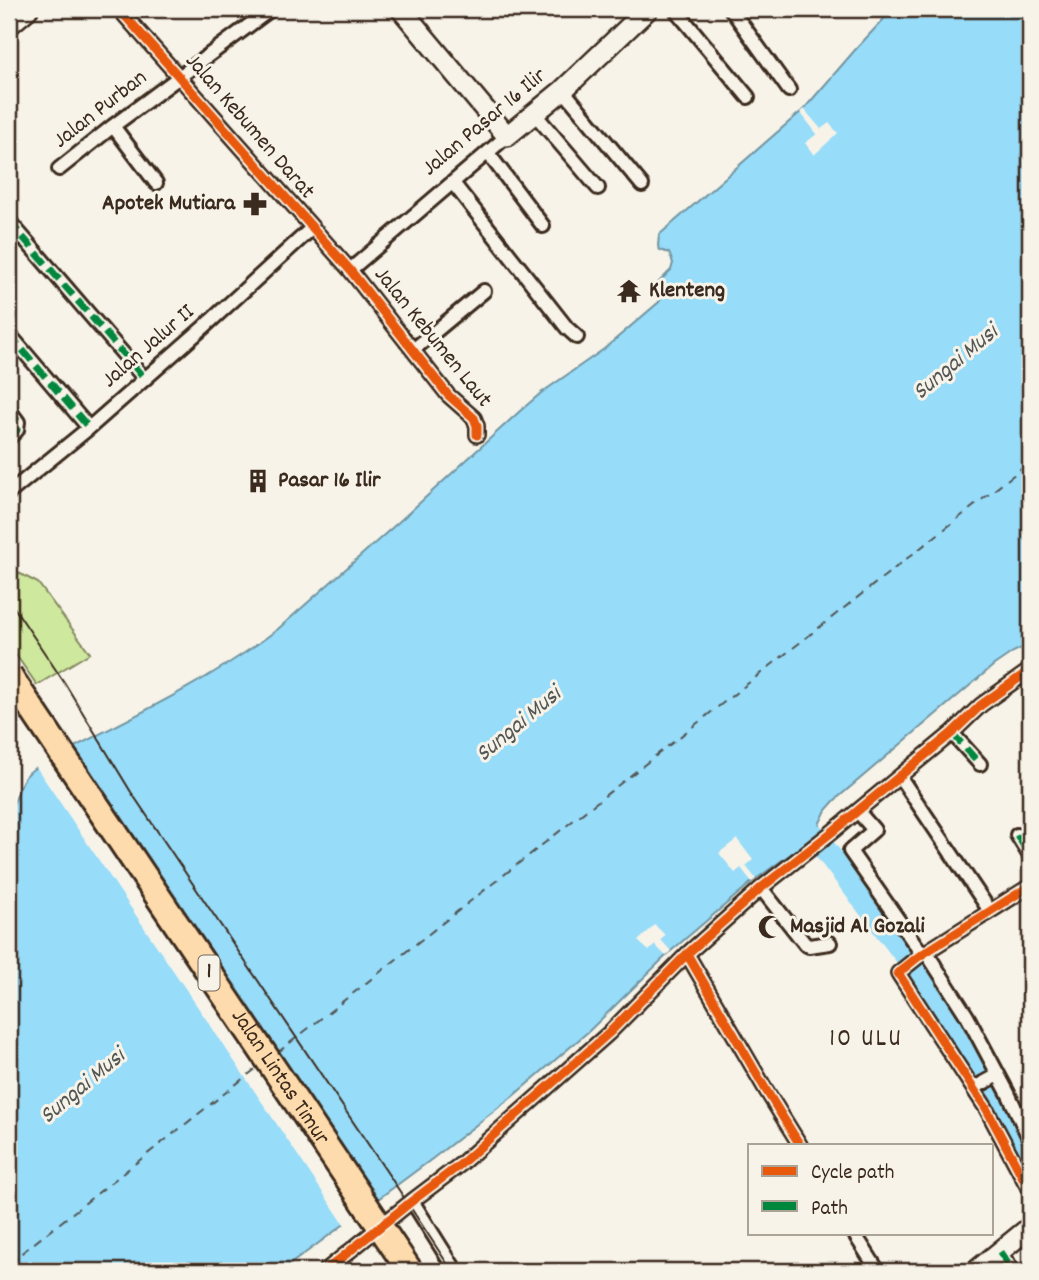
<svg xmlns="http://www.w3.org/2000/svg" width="1039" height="1280" font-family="Dekko,sans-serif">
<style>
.green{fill:#cee89e;stroke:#84895e;stroke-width:2}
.water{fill:#97dcf9;stroke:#7295a1;stroke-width:2}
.pier{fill:#f7f3e8}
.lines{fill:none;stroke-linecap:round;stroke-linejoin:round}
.river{stroke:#97dcf9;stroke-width:23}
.ferry{stroke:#525655;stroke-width:2;stroke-dasharray:9 7;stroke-linecap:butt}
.street-casing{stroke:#3b2a1e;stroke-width:18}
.secondary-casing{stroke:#3b2a1e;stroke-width:24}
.street{stroke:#f7f3e8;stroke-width:12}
.secondary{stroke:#f7f3e8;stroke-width:19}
.tram{stroke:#3b2a1e;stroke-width:2}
.highway-bridge-casing{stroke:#3b2a1e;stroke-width:30;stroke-linecap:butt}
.highway-bridge{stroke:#fedbac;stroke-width:24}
.quiet{stroke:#00873e;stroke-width:7;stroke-dasharray:14 7;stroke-linecap:butt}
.cycleway-casing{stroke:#f7f3e8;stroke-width:13}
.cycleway{stroke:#e8590c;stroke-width:9}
.labels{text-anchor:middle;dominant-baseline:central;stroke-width:6;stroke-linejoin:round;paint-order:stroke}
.shield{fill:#f7f3e8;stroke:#73665b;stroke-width:2}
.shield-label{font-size:21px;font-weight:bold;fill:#3b2a1e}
.street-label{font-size:23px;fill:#3b2a1e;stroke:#f7f3e8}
.poi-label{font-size:23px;font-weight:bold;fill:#3b2a1e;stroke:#f7f3e8;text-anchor:start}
.water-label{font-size:24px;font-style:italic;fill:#525655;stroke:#f7f3e8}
.quarter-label{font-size:26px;letter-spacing:2px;fill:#3b2a1e;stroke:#f7f3e8}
</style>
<rect width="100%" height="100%" fill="#f7f3e8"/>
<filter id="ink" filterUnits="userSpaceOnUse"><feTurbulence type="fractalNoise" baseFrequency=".0143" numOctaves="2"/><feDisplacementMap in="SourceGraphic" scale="14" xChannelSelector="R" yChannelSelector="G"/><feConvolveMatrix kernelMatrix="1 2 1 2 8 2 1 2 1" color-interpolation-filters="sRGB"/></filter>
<g filter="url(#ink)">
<path class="green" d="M9,568L38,583L90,653L37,685L9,645Z"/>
<path class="water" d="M893,9H1030V644L1013,652L994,665L835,800L826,810L814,835L806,843L752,882L671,951L589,1031L512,1097L432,1159L281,1271H9V809C17,801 17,792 22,782C26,774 32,770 39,765C120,723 206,684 278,629L402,519L520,411L541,393L604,349L659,302L661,298L657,290V284L671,270L673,263L669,253L660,250L658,246L659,235L804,109L855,50Z"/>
<path class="pier" d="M804,109L821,129L829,123L838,133L814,155L805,143L817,134L800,112Z
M72,744L380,1202L346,1227L34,764Z
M737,839L753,860L746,866L756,879L752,882L741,868L735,873L719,853Z
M655,925L665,935L661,940L671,951L666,956L655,945L649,951L638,941Z"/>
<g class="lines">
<path class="river" d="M814,835L932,990L972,1052L1023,1167L1030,1180"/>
<path class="ferry" d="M277,1053L1030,462
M9,1263L258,1067"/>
<g class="street-casing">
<path id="street" d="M119,9L350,270L448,395L474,418L477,426V435
M675,9L748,97
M731,9L789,90
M563,90L642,185
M534,113L598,188
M113,126L156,183
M488,153L543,226
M59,169L113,126L271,9
M453,183L567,328L577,337
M9,221L144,378
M350,270L507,136
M9,334L89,428
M413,350L484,291
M9,410L18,422L17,430L9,438
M9,493L89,428L204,327L312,228
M952,733L980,764
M902,780L990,911
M861,815L874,830L850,851L922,954
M1017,835L1030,856
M1030,886L918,957L898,973L986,1108L1030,1191
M761,888L805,944L809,946L830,943
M926,952L967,1016L1008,1093L1030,1140
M687,954L761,888L832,832L952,733L981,705L1030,670
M974,1088L998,1075
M412,1201L456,1271
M854,1233L878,1271
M1000,1252L1013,1271
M325,1271L412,1201L461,1164L609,1033L687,954L766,1090L800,1145"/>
</g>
<g class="secondary-casing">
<path id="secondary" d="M401,9L507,136L563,90L648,9
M9,25L28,9
M976,1271L1030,1227"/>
</g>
<use href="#street" class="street"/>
<use href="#secondary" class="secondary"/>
<path class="tram" d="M9,600L64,682L131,792L407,1202L452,1271"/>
<g class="highway-bridge-casing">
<g id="highway-bridge">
<path id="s1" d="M9,675L410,1271"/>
</g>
</g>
<use href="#highway-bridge" class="highway-bridge"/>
<path class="quiet" d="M9,221L144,378
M9,334L89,428
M9,410L18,422L17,430L9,438
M952,733L980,764
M1017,835L1030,856
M1000,1252L1013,1271"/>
<g class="cycleway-casing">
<path id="cycleway" d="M119,9L350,270L448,395L474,418L477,426V435
M1030,886L918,957L898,973L986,1108L1030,1191
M687,954L761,888L832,832L952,733L981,705L1030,670
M325,1271L412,1201L461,1164L609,1033L687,954L766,1090L800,1145"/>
</g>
<use href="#cycleway" class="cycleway"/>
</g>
</g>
<defs>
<g id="pharmacy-bare" transform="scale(1.89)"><path d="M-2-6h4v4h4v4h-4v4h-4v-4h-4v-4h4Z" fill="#3b2a1e" stroke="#f7f3e8" stroke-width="2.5" paint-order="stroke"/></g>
<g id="temple-bare" transform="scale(1.89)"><path d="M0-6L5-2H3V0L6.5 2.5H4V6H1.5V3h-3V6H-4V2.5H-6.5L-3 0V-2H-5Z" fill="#3b2a1e" stroke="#f7f3e8" stroke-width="2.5" paint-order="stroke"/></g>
<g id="building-bare" transform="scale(1.89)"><path d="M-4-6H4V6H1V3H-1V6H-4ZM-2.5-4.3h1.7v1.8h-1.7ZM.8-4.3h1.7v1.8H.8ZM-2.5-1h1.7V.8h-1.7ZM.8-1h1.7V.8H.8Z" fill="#3b2a1e" stroke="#f7f3e8" stroke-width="2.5" paint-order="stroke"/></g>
<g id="mosque-bare" transform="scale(1.89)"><path d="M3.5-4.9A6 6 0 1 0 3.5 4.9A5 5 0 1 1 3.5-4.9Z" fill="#3b2a1e" stroke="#f7f3e8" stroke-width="2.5" paint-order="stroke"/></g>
</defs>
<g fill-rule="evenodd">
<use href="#pharmacy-bare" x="255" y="204"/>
<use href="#temple-bare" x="629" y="291"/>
<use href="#building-bare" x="258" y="481"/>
<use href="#mosque-bare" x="770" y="927"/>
</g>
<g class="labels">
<rect class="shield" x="198.5" y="955.5" width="21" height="35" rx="5"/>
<g class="shield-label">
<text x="209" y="973">1</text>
</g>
<g class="street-label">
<text transform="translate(101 110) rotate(-38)">Jalan Purban</text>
<text transform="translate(485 123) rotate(-40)">Jalan Pasar 16 Ilir</text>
<text transform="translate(249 127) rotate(49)">Jalan Kebumen Darat</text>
<text transform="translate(432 338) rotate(51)">Jalan Kebumen Laut</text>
<text transform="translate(149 347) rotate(-41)">Jalan Jalur II</text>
<text stroke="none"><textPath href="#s1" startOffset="485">Jalan Lintas Timur</textPath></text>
</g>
<g class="poi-label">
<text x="235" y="204" text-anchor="end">Apotek Mutiara</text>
<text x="649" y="291">Klenteng</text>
<text x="278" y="481">Pasar 16 Ilir</text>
<text x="790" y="927">Masjid Al Gozali</text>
</g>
<g class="water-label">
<text transform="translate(956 363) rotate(-40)">Sungai Musi</text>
<text transform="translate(519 725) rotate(-40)">Sungai Musi</text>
<text transform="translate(83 1087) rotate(-40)">Sungai Musi</text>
</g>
<g class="quarter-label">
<text x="866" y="1039">10 ULU</text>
</g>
</g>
<rect width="1039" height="1280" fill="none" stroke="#f7f3e8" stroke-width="35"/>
<rect x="18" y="18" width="1004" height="1245" fill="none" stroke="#3b2a1e" stroke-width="2.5" filter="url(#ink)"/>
<rect x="748" y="1144" width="245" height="91" fill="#f7f3e8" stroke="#aca397" stroke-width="2"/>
<rect x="762" y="1166" width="35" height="10" fill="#e8590c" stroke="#aca397" stroke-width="2"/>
<text x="811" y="1178" font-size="21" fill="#3b2a1e">Cycle path</text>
<rect x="762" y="1201" width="35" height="10" fill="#00873e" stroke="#aca397" stroke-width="2"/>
<text x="811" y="1214" font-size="21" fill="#3b2a1e">Path</text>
</svg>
